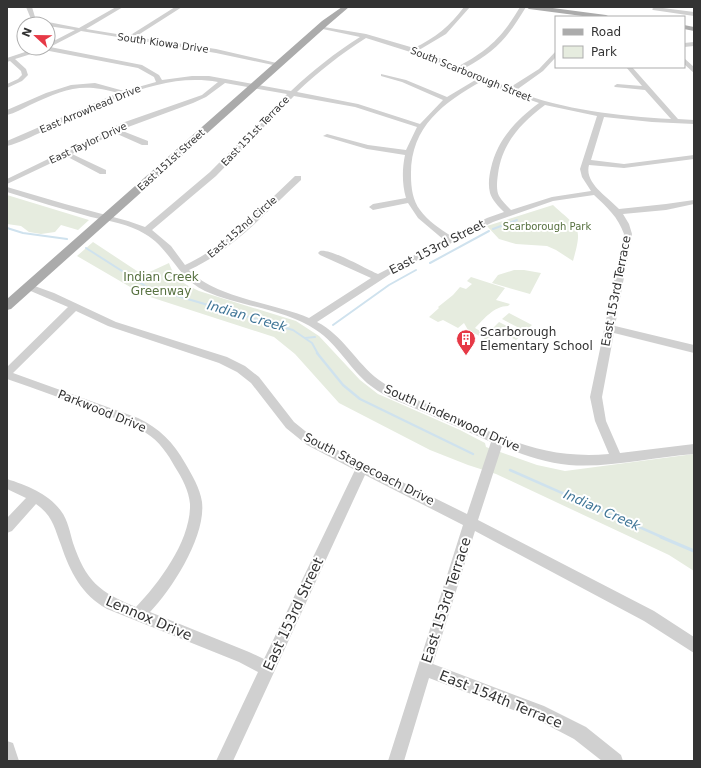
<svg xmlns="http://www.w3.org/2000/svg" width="701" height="768" font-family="'DejaVu Sans',sans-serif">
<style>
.green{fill:#e6ecdf}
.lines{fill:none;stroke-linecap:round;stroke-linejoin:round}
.stream-far2{stroke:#cfe2ee;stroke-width:2}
.stream-far1{stroke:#cfe2ee;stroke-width:2.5}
.stream{stroke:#cfe2ee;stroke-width:3.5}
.minor{fill:#d0d0d0;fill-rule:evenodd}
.major{fill:#ababab;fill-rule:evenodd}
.labels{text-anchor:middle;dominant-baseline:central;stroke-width:4;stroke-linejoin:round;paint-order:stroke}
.far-street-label{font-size:10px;fill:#333;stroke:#fff}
.far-park-label{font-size:10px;fill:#56703f;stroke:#fff}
.street-label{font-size:12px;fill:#333;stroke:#fff}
.park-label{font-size:12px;fill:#56703f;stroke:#fff}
.poi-label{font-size:12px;fill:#333;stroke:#fff;text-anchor:start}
.water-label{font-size:13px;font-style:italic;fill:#3f7597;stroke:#fff}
.near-street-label{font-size:14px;fill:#333;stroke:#fff}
</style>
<rect width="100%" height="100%" fill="#fff"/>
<path class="green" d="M7,195L89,220L78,230L61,225L55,232L41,234L29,232L21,226L7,224Z
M553,205C579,229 583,225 573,261L556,250L547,246L516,244L499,239L487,226Z
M93,242L143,275L169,263C175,280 183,283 199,291L296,321L319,336L360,380L378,394L460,430L485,443L486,447L537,465L565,471L694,454V571L669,555L496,474L468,465L430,450L339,403L295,354L274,337L144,295L77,256Z
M514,270H524L541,273L530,294L492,283L498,275Z
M471,277L505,288L496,300L510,304L508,306C494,306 484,319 475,328L492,338L489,341L468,330L464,323L458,328L443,320L438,322L429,317L439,308L438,307L453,295L460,287L466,289L472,284L467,281Z
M509,313L532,325L525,331L502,319Z
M499,322L523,334L516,340L493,328Z"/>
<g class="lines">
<path class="stream-far2" d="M7,228L23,233L67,239
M493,229L517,220
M86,248L147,287L293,330L312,343L318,354
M430,263L489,231
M333,325L389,285L416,270
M305,338L315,337"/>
<path class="stream-far1" d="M317,353L343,385L360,399L473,454
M510,470L664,538"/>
<path class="stream" d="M661,537L694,551"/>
<path class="minor" d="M26,7H32L35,17L48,22L79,28L116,7H123L86,29L129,36L175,7H182L135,37L216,49L281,64L278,66L216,53L81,31L50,47L142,65L159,75L162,80L192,76H209L291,91C313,70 335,53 360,37L318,28V26L366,34L414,48C435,38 450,26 464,7H470L446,34L419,50L459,66C489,50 503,36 520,7H526C508,37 496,51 465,68L509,88L539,69L556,51V57L543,71L515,91C564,110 618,116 671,119L645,90L615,87L614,86L617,84L642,86L626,67H632L678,119L694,120V124L652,122L604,117L591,160L624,164L694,155V159L624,168L589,165C584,183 608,197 619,209L666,204L694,200V204L666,210L623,214L629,224L632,234L615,326L694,345V353L614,333L602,397L606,421L620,453L694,444V454C653,457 611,468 569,465C546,463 523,455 502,446L478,520L654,611L694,637V653L644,621L475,531L433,664L544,706L586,727L621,755L623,761H602L574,739L534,718L429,678L404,761H388L463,525L365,475L233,761H216L258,672L239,662L107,609C82,595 70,572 61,545C54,527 53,516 36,504L12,531L7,533V518L26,498L7,489V479C26,485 49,494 61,511C68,520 70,533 73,543C86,581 99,592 136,607C160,582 191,540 190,504C189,491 182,478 175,467C168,454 159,441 146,433C130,422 113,418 96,411C66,400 37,389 7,379V367L68,307L26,289L24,287L29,284L54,293L116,322L227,357L245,366L259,377L294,422L315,439L467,514L491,442C470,433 449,423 428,414C409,405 387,399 371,386C350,370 338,344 316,330C283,308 241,307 205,291C177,278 171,249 145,234C129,224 109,221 91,217C63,209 35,201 7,192V187L65,204L128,221L145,227L210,172L287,94L225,83L206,97L193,103L120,130L148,141V145H142L115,133L72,154L106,170V174H100L66,156L7,184V179L122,123L202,95L218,82C158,71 97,108 44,131C32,136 20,143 7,146V141L118,93C81,82 64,89 30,105C22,109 15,113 7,115V110L46,93L71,85L95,83L124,91L156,82L154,77L138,68L44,50L15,59L26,69L28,75L22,81L7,88V84L18,79L22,75L21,71L10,61L7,62V58L37,48H48V44L75,30L48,26V24H42L31,19ZM366,38L423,56L477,79L447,97L406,80L381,74V76L402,82L443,100L420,124L358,104L297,92C319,71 341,54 366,38ZM482,81L513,94L539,103C516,120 497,140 491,168C489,176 488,185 490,193C492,200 499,207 504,212L487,218L451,236C440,229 428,221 420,210C413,201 411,188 411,176C410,127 443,103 482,81ZM294,96L355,107L417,127L406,150L368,145L327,134L323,136L367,149L405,155C402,169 402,184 406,198L373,204L369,207L373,210L408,203L418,218L444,240L378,274C366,269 330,248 320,251L318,253L320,255L371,278L309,318C274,303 215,298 189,270C233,250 266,212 301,180V176H295C261,208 228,245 185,265L171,246L152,230L216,176ZM545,105L597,116L580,169L582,177L591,191L552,197L511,210C507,206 502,201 499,196C496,190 497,181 498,174C502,143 521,123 545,105ZM594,195C607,207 618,217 624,234L590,397L595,421L609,454C540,460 499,435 439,409C419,400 396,393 379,380C356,363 343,335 317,322L392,273L493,222L553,201ZM76,311L108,326L219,363L237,372L251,383L286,428L307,445L355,470L264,659L249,652L150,612C173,588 206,536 202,502C200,488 192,475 185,463C174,443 159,428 138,418L13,373Z
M655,7L694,12V16L653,10L652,9Z
M694,42V46L684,47V43Z
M684,58L694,67V73L684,64Z
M7,741L13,743L19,761H7Z"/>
<path class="major" d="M342,7H349L328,25L11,309L7,310V299L322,21Z
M526,7H545L606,15L610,17H590L529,9Z
M684,25L694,27V31L684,29Z"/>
</g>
<defs>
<g id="building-pin" transform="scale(1)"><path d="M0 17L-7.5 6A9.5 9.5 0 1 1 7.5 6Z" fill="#e63946" stroke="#fff"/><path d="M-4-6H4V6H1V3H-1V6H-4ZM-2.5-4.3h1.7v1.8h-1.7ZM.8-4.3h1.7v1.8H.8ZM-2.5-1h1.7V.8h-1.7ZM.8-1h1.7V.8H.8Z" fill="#fff"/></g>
</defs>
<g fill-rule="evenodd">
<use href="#building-pin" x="466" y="339"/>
</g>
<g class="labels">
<g class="far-street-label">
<text transform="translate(163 43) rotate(8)">South Kiowa Drive</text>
<text transform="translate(471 74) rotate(22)">South Scarborough Street</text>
<text transform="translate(90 109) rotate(-23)">East Arrowhead Drive</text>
<text transform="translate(255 131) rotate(-46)">East 151st Terrace</text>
<text transform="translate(88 143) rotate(-25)">East Taylor Drive</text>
<text transform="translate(171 160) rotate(-42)">East 151st Street</text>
<text transform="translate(242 227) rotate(-41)">East 152nd Circle</text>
</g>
<g class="far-park-label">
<text x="547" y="226">Scarborough Park</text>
</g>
<g class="street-label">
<text transform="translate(437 247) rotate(-27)">East 153rd Street</text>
<text transform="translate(616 291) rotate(-79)">East 153rd Terrace</text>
<text transform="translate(102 411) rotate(22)">Parkwood Drive</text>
<text transform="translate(452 418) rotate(24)">South Lindenwood Drive</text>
<text transform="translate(369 469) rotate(27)">South Stagecoach Drive</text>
</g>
<g class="park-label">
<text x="161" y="277">Indian Creek<tspan x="161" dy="14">Greenway</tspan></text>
</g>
<g class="poi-label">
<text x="480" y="332">Scarborough<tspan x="480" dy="14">Elementary School</tspan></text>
</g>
<g class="water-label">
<text transform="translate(247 316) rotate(16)">Indian Creek</text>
<text transform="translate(602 510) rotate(24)">Indian Creek</text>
</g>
<g class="near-street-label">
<text transform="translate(446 600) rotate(-72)">East 153rd Terrace</text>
<text transform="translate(293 614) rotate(-65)">East 153rd Street</text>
<text transform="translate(149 618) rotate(23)">Lennox Drive</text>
<text transform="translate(501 699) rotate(22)">East 154th Terrace</text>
</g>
</g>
<rect width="701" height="768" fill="none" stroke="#333333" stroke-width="16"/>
<rect x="555" y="16" width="130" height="52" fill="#ffffff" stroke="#adadad"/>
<rect x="563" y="29" width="20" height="6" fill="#ababab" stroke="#adadad"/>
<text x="591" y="36" font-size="12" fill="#333333">Road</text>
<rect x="563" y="46" width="20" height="12" fill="#e6ecdf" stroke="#adadad"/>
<text x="591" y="56" font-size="12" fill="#333333">Park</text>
<g transform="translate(36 36) rotate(292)"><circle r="19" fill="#ffffff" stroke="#adadad"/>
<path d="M0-3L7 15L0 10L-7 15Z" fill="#e63946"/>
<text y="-6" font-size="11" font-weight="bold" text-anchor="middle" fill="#333333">N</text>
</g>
</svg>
